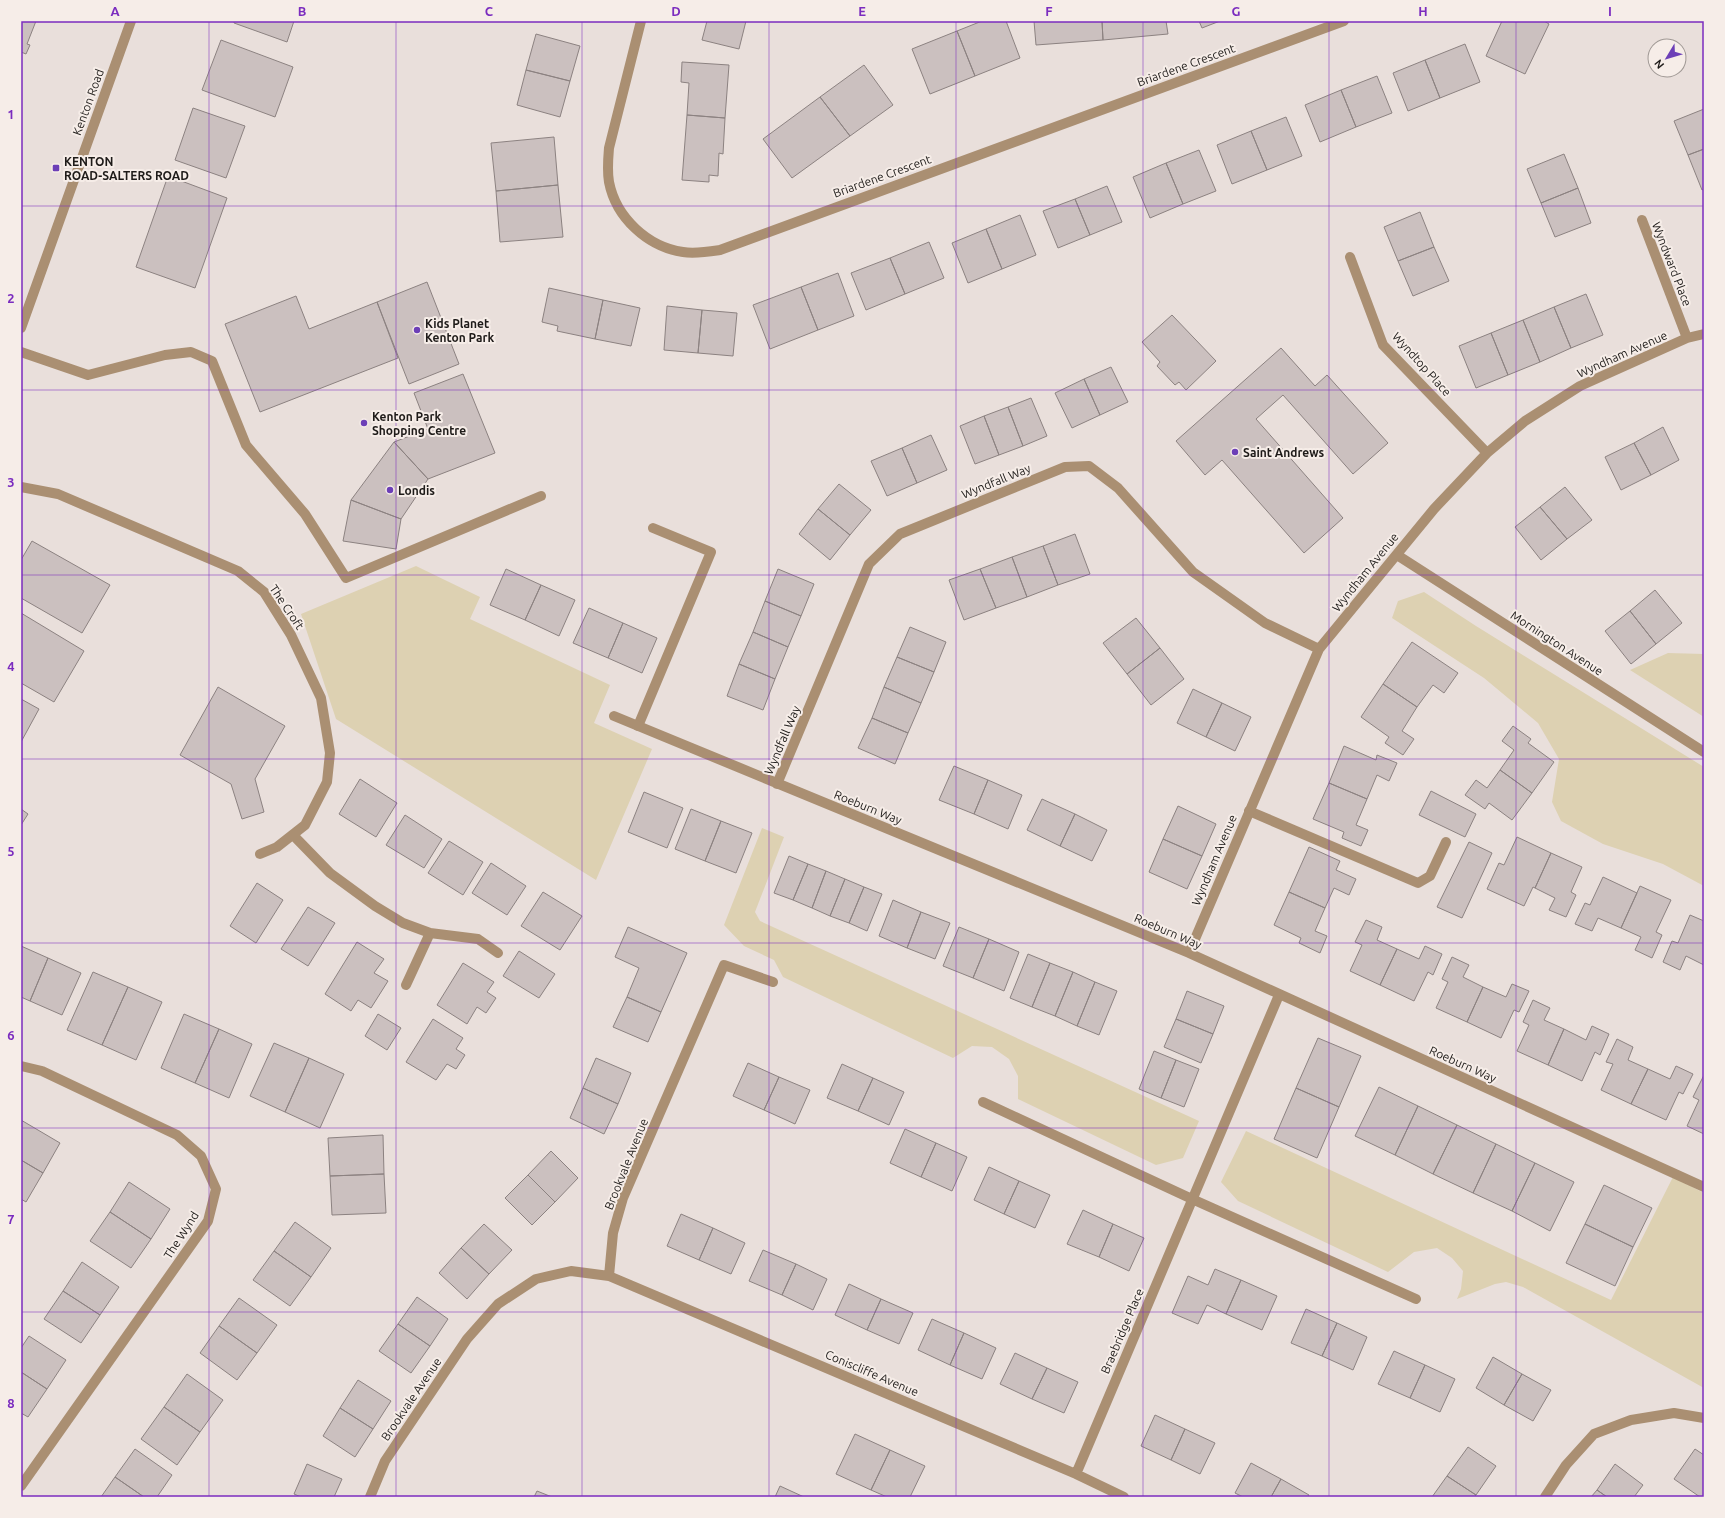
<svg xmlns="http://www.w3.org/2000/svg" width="1725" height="1518" font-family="Ubuntu,sans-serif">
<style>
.green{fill:#ddd1b2}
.building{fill:#cbc0bf;stroke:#8c8281}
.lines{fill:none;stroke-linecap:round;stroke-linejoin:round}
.service{stroke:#aa8f72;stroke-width:10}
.minor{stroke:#aa8f72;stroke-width:10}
.tertiary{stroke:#aa8f72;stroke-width:10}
.grid{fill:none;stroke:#7b2cbf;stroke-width:1;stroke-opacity:0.55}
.poi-dot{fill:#6c3fb7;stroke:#f6ede8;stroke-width:1.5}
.labels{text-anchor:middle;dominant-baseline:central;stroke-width:4;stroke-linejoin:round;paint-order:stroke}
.street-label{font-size:12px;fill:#1e1b19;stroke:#f6ede8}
.poi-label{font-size:12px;font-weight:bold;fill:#1e1b19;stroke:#f6ede8;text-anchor:start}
.neatline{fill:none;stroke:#7b2cbf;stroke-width:1.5}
.grid-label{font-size:13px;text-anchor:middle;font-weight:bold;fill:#7b2cbf}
</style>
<rect width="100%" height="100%" fill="#e9dfdb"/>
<path class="green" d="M416,566L480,597L470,619L610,685L594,723L652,749L596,880L336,719L301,614Z
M1424,592L1476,626L1704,767V886L1663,864L1603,844L1561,821L1552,802L1559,759L1538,723L1484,678L1392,618L1398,601Z
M1668,653L1704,654V717L1630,670Z
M762,828L784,837L755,912L760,921L1199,1121L1183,1158L1156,1165L1018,1099V1076L1009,1059L992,1047L972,1046L953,1058L783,977L774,960L744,946L724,925Z
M1246,1131L1611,1300L1673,1177L1704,1193V1388L1523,1287L1506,1282L1495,1284L1457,1299L1461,1289L1463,1271L1452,1258L1437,1248L1414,1252L1388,1272L1238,1201L1221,1182Z"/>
<path class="building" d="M21,21H36L27,44L30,45L26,54L21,52Z
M234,21H294L287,42L234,23Z
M707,21H746L739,49L702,40Z
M982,21H1006L1020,58L975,76L957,31Z
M1034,21H1102L1103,40L1036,45Z
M1102,21H1166L1168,34L1103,40Z
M1199,21H1220L1202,28Z
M1502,21H1544L1549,24L1525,74L1486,56Z
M957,31L975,76L930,94L912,49Z
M536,34L580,46L570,81L526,70Z
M221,40L293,67L275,117L202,90Z
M1465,44L1480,82L1440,98L1425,60Z
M1425,60L1440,98L1408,111L1393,73Z
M682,62L729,65L725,118L687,115L689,83L681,82Z
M864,65L893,105L850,136L820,97Z
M526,70L570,81L560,117L517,105Z
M1377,76L1392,113L1356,127L1341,90Z
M1341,90L1356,127L1320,142L1305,105Z
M820,97L850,136L792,178L763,139Z
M193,108L245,126L226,178L175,160Z
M1704,109V149L1688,155L1674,121Z
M687,115L725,118L723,154L719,153L718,176L709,175V182L682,180Z
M1286,117L1302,156L1267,170L1251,131Z
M1251,131L1267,170L1232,184L1217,145Z
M554,137L558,185L496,191L491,143Z
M1704,149V189L1702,190L1688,155Z
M1199,150L1216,191L1183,204L1166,163Z
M1564,154L1578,188L1541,203L1527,169Z
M1166,163L1183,204L1150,218L1133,177Z
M168,176L227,198L195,288L136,267Z
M558,185L563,237L500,242L496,191Z
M1107,186L1122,222L1090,235L1075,199Z
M1578,188L1591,223L1555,237L1541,203Z
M1075,199L1090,235L1058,248L1043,211Z
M1420,212L1434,247L1398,261L1384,227Z
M1020,215L1036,255L1002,269L986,229Z
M986,229L1002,269L968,283L952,243Z
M929,242L944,278L905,294L890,258Z
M1434,247L1449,281L1413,296L1398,261Z
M890,258L905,294L866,310L851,273Z
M838,273L854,316L818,330L801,287Z
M427,282L459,364L409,384L377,302Z
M801,287L818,330L770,349L753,305Z
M549,288L603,300L595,339L557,331L558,326L542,322Z
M1586,294L1603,335L1571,348L1554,307Z
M296,296L309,329L377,302L398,358L260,412L225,324Z
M603,300L640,308L631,346L595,339Z
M667,306L702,310L698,353L664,350Z
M1554,307L1571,348L1540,362L1523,320Z
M702,310L737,313L733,356L698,353Z
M1172,315L1216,361L1186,390L1179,382L1175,385L1157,366L1160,362L1142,342Z
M1523,320L1540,362L1508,375L1491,333Z
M1491,333L1508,375L1476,388L1459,346Z
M1281,348L1315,386L1327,375L1388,443L1353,474L1283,395L1256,419L1343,518L1304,553L1222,460L1205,475L1176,441Z
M1111,367L1128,402L1100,415L1084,379Z
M463,374L495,453L428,479L394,442L428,429L414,393Z
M1084,379L1100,415L1072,428L1055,393Z
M1031,398L1047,436L1023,446L1008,407Z
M1008,407L1023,446L999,455L984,416Z
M984,416L999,455L975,464L960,426Z
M1663,427L1679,460L1651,475L1634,443Z
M931,435L947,470L917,483L902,448Z
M394,442L428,479L401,519L351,500Z
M1634,443L1651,475L1621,490L1605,457Z
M902,448L917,483L887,496L871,461Z
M839,484L871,510L850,535L818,509Z
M1565,487L1592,520L1567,539L1540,507Z
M351,500L401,519L396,549L343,541Z
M1540,507L1567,539L1541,560L1515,527Z
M818,509L850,535L830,560L799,534Z
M1075,534L1090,574L1058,585L1043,546Z
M32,541L110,585L82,633L21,598V560Z
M1043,546L1058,585L1027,597L1012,557Z
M1012,557L1027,597L996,608L980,569Z
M506,569L541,585L525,620L490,605Z
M778,569L814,584L801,616L765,601Z
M980,569L996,608L964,620L949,580Z
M541,585L575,600L559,636L525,620Z
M1655,590L1682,623L1656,644L1630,611Z
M765,601L801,616L788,647L753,632Z
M589,608L623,623L608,658L573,643Z
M1630,611L1656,644L1631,664L1605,631Z
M21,613L84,651L54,702L21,683Z
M1136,618L1160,648L1127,674L1103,643Z
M623,623L657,638L642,673L608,658Z
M910,627L946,642L934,672L897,657Z
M753,632L788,647L775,679L739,664Z
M1412,642L1458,673L1444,693L1433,685L1417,707L1383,684Z
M1160,648L1184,679L1151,705L1127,674Z
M897,657L934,672L921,703L884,687Z
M739,664L775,679L763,710L727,696Z
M1383,684L1417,707L1402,731L1414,739L1403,755L1385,743L1389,737L1361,717Z
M218,687L285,726L255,779L264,812L242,819L231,784L180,755Z
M884,687L921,703L908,733L872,718Z
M1193,689L1222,703L1206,737L1177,723Z
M21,699L39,709L21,742Z
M1222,703L1251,717L1235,751L1206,737Z
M872,718L908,733L895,764L858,748Z
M1513,726L1531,739L1528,743L1554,762L1532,793L1500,770L1514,750L1502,741Z
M1344,746L1376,760L1377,755L1397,763L1389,781L1377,775L1367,799L1329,783Z
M954,766L988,780L974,814L939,800Z
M1500,770L1532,793L1512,820L1489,803L1485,809L1465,795L1476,780L1487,788Z
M360,779L397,803L376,837L339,814Z
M988,780L1022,795L1008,829L974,814Z
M1329,783L1367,799L1356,825L1368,830L1361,846L1342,838L1344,832L1313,819Z
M1431,791L1476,814L1465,837L1419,815Z
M644,792L683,808L667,848L628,832Z
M1042,799L1075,814L1060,846L1027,830Z
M1178,806L1216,824L1202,856L1163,839Z
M21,809L28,814L21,825Z
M691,809L721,821L705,861L675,849Z
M1075,814L1107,830L1092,861L1060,846Z
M405,815L442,839L424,868L386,845Z
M721,821L752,833L736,873L705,861Z
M1517,837L1551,853L1535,888L1533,887L1524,906L1487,889L1499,863L1504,865Z
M1163,839L1202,856L1187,889L1149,872Z
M449,841L483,862L463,895L428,873Z
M1469,842L1492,853L1462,918L1437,907Z
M1309,847L1340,861L1336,870L1356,879L1349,895L1334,888L1325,908L1289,892Z
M1551,853L1582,867L1571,892L1576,895L1566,917L1549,910L1555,898L1535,888Z
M789,856L808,864L793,900L774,893Z
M491,863L526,886L507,915L472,893Z
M808,864L826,871L812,908L793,900Z
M826,871L845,879L830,916L812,908Z
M1603,877L1637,893L1621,928L1598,918L1592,931L1575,924L1585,903L1590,905Z
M845,879L864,887L849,923L830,916Z
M257,883L283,900L256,943L230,926Z
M1640,886L1671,900L1656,932L1662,935L1652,958L1635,950L1641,937L1621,928Z
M864,887L882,894L867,931L849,923Z
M543,892L582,916L560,950L521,926Z
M1289,892L1325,908L1315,931L1327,936L1320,953L1299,943L1301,938L1274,925Z
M893,900L921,912L907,948L879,936Z
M308,907L335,923L308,966L281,949Z
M921,912L950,923L935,959L907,948Z
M1690,915L1704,921V965L1686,956L1680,970L1663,962L1672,941L1678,943Z
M1366,920L1382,927L1377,940L1397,949L1380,985L1350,971L1362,945L1355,942Z
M628,927L687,953L661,1012L627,997L639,968L615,957Z
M959,927L989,939L973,978L943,966Z
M989,939L1019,952L1004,991L973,978Z
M357,942L384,959L374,973L388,981L371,1008L358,1000L351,1011L325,994Z
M21,946L48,958L30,1001L21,997Z
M1425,946L1442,954L1433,975L1428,972L1414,1001L1380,985L1397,949L1419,959Z
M519,951L555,974L539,998L503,976Z
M1028,954L1050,963L1032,1007L1010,998Z
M1452,957L1469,965L1463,977L1483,987L1467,1022L1436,1008L1448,982L1442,979Z
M48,958L81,973L62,1015L30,1001Z
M463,963L494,982L487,992L496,998L486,1013L477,1007L467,1024L437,1005Z
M1050,963L1073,972L1055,1016L1032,1007Z
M93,972L128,987L102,1045L67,1030Z
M1073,972L1095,982L1077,1026L1055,1016Z
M1095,982L1117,991L1099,1035L1077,1026Z
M1512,984L1529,991L1519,1012L1514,1010L1501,1038L1467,1022L1483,987L1506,997Z
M128,987L162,1002L136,1060L102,1045Z
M1187,991L1224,1006L1213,1034L1176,1019Z
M627,997L661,1012L648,1042L613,1027Z
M1533,1000L1550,1008L1544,1020L1564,1029L1548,1065L1517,1051L1529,1025L1523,1022Z
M184,1014L219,1029L195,1083L161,1068Z
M378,1014L401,1028L387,1050L365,1036Z
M433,1019L463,1038L456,1049L465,1055L456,1069L447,1064L436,1080L406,1062Z
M1176,1019L1213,1034L1201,1063L1164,1047Z
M1592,1026L1609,1034L1600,1055L1595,1052L1582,1081L1548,1065L1564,1029L1586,1040Z
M219,1029L252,1044L229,1098L195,1083Z
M1318,1038L1361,1056L1339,1107L1296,1088Z
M1617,1039L1633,1047L1628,1060L1648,1069L1631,1104L1601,1090L1613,1064L1606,1062Z
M274,1043L309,1058L285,1112L250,1096Z
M1154,1051L1176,1060L1161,1098L1139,1089Z
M309,1058L344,1074L320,1128L285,1112Z
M596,1058L631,1073L618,1104L583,1088Z
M1176,1060L1199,1069L1184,1107L1161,1098Z
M748,1063L779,1077L764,1110L733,1096Z
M842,1064L873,1078L858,1111L827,1098Z
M1676,1066L1693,1074L1683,1094L1679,1092L1666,1120L1631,1104L1648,1069L1670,1079Z
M1704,1075V1134L1687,1126L1699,1100L1693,1097Z
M779,1077L810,1090L795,1124L764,1110Z
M873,1078L904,1092L889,1125L858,1111Z
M1379,1087L1418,1106L1395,1155L1355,1136Z
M583,1088L618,1104L604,1134L570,1118Z
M1296,1088L1339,1107L1317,1158L1274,1139Z
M1418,1106L1457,1125L1433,1174L1395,1155Z
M21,1120L60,1143L43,1173L21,1160Z
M1457,1125L1496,1144L1473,1193L1433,1174Z
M905,1129L936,1143L921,1177L890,1163Z
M383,1135L384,1174L330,1176L328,1138Z
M936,1143L967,1157L952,1191L921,1177Z
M1496,1144L1535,1163L1512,1211L1473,1193Z
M551,1151L578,1178L555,1202L528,1175Z
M21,1160L43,1173L26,1202L21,1199Z
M1535,1163L1574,1182L1550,1231L1512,1211Z
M989,1167L1019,1181L1004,1214L974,1200Z
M384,1174L386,1213L332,1215L330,1176Z
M528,1175L555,1202L532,1225L505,1198Z
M1019,1181L1050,1195L1035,1228L1004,1214Z
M129,1182L170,1209L151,1239L110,1212Z
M1604,1185L1652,1208L1633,1247L1585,1224Z
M1083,1210L1113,1224L1099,1257L1067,1244Z
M110,1212L151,1239L131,1268L90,1241Z
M681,1214L713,1228L699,1260L667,1246Z
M295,1222L331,1248L311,1277L274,1251Z
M484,1224L512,1250L489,1274L461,1248Z
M1113,1224L1144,1238L1129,1271L1099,1257Z
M1585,1224L1633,1247L1615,1286L1566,1263Z
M713,1228L745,1243L731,1274L699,1260Z
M461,1248L489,1274L467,1299L439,1273Z
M763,1250L796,1264L782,1295L749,1281Z
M274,1251L311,1277L290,1306L253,1280Z
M82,1262L119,1287L100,1315L63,1291Z
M796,1264L827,1279L813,1310L782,1295Z
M1215,1269L1241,1280L1226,1314L1207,1305L1198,1324L1172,1313L1188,1276L1208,1285Z
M1241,1280L1277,1296L1262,1330L1226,1314Z
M849,1284L881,1299L867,1330L835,1315Z
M63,1291L100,1315L81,1343L44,1319Z
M417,1297L448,1319L430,1346L398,1324Z
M239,1298L277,1325L257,1353L219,1326Z
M881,1299L913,1313L899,1344L867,1330Z
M1306,1309L1337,1323L1322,1356L1291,1343Z
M932,1319L964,1333L950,1365L918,1350Z
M1337,1323L1367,1337L1353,1370L1322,1356Z
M398,1324L430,1346L411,1373L379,1351Z
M219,1326L257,1353L237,1380L200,1353Z
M964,1333L996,1348L982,1379L950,1365Z
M29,1336L66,1360L47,1389L21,1372V1348Z
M1394,1351L1425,1365L1410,1398L1378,1384Z
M1015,1353L1047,1368L1032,1399L1000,1384Z
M1493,1357L1522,1374L1504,1405L1476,1388Z
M1425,1365L1455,1379L1440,1412L1410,1398Z
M1047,1368L1078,1382L1064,1413L1032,1399Z
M21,1372L47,1389L28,1417L21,1413Z
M187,1374L223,1400L200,1432L164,1407Z
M1522,1374L1551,1390L1533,1421L1504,1405Z
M358,1380L391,1401L373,1429L340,1408Z
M164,1407L200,1432L177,1465L141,1439Z
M340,1408L373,1429L355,1457L323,1436Z
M1155,1415L1185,1429L1171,1460L1141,1446Z
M1185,1429L1215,1443L1200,1474L1171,1460Z
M855,1434L890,1450L871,1490L836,1474Z
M1468,1447L1496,1466L1476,1495L1447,1476Z
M135,1449L172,1475L157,1497H144L115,1477Z
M1695,1449L1704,1455V1497H1700L1674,1479Z
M890,1450L925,1466L910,1497H887L871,1490Z
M1251,1463L1281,1479L1271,1497H1243L1235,1493Z
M307,1464L342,1479L334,1497H301L294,1494Z
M1615,1464L1643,1485L1634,1497H1607L1597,1490Z
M1447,1476L1476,1495L1474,1497H1432Z
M115,1477L144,1497H101Z
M1281,1479L1309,1495L1308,1497H1271Z
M780,1486L804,1497H775Z
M1597,1490L1607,1497H1591Z
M537,1491L552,1497H534Z"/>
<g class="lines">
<path class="service" d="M21,352L88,375L165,355L191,352L212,361L246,445L305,514L346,578L541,496
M638,726L711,552L653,528
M1249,811L1418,883L1430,876L1446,842"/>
<path class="minor" d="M641,21L609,148C608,160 607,171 609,182C616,218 648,247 683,252C695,254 707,252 720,250L1344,21
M1642,220L1687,338
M1350,257L1383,345L1487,453
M21,487L58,494L238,571L264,592L291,635L321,698L330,753L327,782L305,825L277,847L260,854
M1397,555L1704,752
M614,716L1189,953L1704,1187
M777,784L869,564L900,534L1065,467L1089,466L1118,488L1193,572L1265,623L1319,649
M293,835L330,873L375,906L403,923L430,933
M1189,953L1319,649L1434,509L1487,453L1525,421L1580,386L1687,338L1704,334
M406,985L430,933L478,939L498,953
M21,1066L42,1071L177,1135L201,1156L216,1189L208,1221L21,1486
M983,1102L1192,1199L1416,1299
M609,1276L1076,1474L1124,1497
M1076,1474L1279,995
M370,1497L385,1461L467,1339L498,1304L536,1279L571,1271L609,1276L613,1233L623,1198L724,965L773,982
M1545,1497L1566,1465L1594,1434L1631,1420L1674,1413L1704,1418"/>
<path class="tertiary" d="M21,328L131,21"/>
</g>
<path class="grid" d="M209,21V1497M396,21V1497M582,21V1497M769,21V1497M956,21V1497M1143,21V1497M1329,21V1497M1516,21V1497M21,206H1704M21,390H1704M21,575H1704M21,759H1704M21,943H1704M21,1128H1704M21,1312H1704"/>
<g class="poi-dot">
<rect x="52" y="164" width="8" height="8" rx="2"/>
<circle cx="417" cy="330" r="4"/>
<circle cx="364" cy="423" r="4"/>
<circle cx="1235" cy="452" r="4"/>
<circle cx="390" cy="490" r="4"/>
</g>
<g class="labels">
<g class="street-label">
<text transform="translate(1186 65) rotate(-20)">Briardene Crescent</text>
<text transform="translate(88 102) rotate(-70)">Kenton Road</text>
<text transform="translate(882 176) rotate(-20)">Briardene Crescent</text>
<text transform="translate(1672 264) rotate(69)">Wyndward Place</text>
<text transform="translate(1622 354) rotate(-24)">Wyndham Avenue</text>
<text transform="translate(1422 364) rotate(48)">Wyndtop Place</text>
<text transform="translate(996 481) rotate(-22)">Wyndfall Way</text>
<text transform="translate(1365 572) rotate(-51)">Wyndham Avenue</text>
<text transform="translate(287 607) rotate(56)">The Croft</text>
<text transform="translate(1557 643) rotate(33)">Mornington Avenue</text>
<text transform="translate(782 740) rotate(-67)">Wyndfall Way</text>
<text transform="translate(868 807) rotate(22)">Roeburn Way</text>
<text transform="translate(1214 860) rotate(-67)">Wyndham Avenue</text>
<text transform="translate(1168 931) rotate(23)">Roeburn Way</text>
<text transform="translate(1463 1064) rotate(24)">Roeburn Way</text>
<text transform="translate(626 1164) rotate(-68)">Brookvale Avenue</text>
<text transform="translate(181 1235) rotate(-57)">The Wynd</text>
<text transform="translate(1122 1331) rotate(-67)">Braebridge Place</text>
<text transform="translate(872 1373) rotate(23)">Coniscliffe Avenue</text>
<text transform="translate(411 1399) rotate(-56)">Brookvale Avenue</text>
</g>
<g class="poi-label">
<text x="64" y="161">KENTON<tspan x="64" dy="14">ROAD-SALTERS ROAD</tspan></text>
<text x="425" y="323">Kids Planet<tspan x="425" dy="14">Kenton Park</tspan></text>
<text x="372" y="416">Kenton Park<tspan x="372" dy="14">Shopping Centre</tspan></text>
<text x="1243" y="452">Saint Andrews</text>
<text x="398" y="490">Londis</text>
</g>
</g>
<rect width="1725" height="1518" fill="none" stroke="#f6ede8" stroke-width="44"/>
<g transform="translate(1667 58) rotate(232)"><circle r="19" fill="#f6ede8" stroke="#a09995"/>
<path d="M0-3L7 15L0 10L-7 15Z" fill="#6c3fb7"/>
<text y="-6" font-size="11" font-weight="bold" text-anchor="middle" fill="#1e1b19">N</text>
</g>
<rect x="22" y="22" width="1681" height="1474" class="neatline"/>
<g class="grid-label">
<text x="115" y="16">A</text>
<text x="302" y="16">B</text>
<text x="489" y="16">C</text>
<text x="676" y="16">D</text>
<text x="862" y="16">E</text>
<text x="1049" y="16">F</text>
<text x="1236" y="16">G</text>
<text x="1423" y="16">H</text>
<text x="1610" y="16">I</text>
<text x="11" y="119">1</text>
<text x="11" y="303">2</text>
<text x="11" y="487">3</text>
<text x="11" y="671">4</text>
<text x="11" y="856">5</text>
<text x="11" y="1040">6</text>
<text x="11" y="1224">7</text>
<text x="11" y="1408">8</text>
</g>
</svg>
